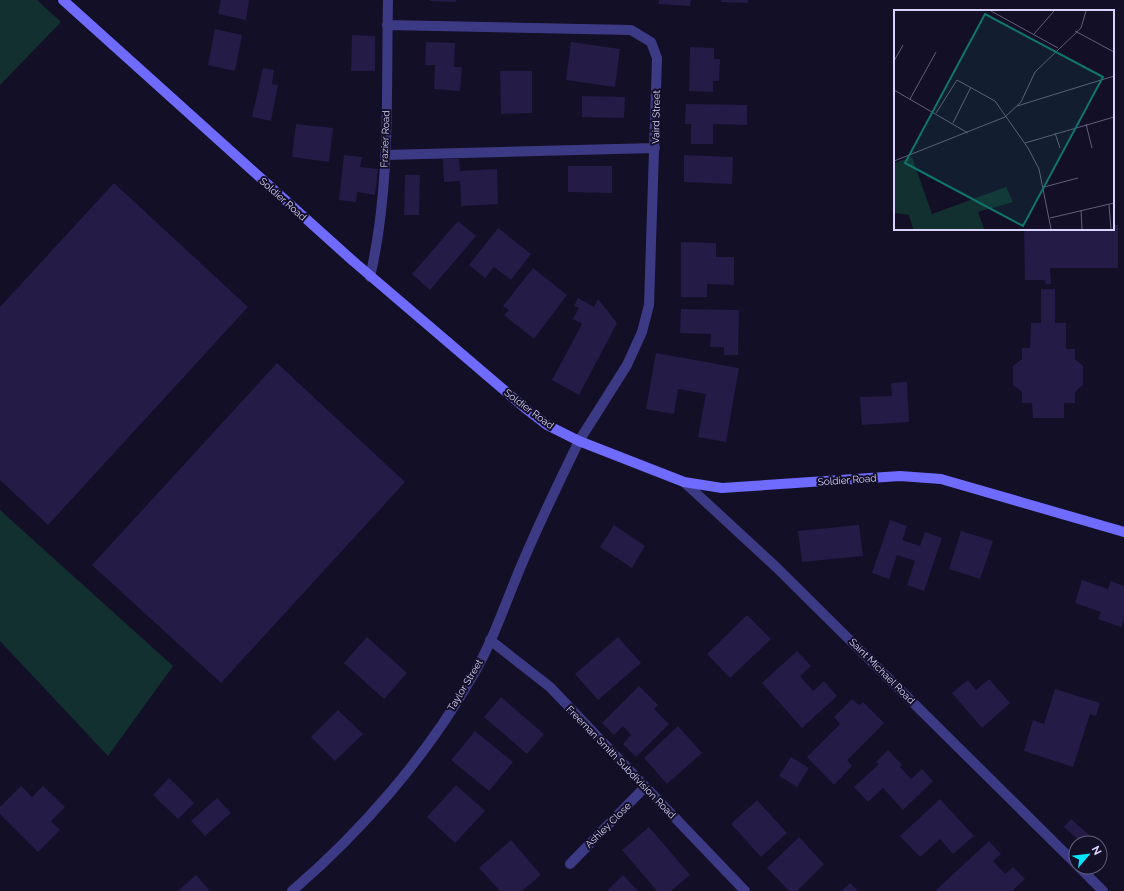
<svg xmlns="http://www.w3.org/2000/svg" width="1124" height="891" font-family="Raleway,sans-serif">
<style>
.green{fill:#12302f}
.building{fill:#241b47}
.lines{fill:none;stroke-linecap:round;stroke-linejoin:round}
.minor{stroke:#3d3a85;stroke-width:10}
.tertiary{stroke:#3d3a85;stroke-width:10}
.secondary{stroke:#6f6bff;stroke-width:10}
.labels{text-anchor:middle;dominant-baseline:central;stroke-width:4;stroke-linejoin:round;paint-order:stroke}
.street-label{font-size:10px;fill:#d9d4ff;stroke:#130f26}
.inset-road{fill:none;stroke:#625e7d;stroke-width:1}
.view{fill:#0f766e;fill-opacity:0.15;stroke:#0f766e;stroke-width:2}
.inset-edge{fill:none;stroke:#d9d4ff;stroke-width:2}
</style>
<rect width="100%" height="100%" fill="#130f26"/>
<path class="green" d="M0,0H37L61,22L0,85Z
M0,510L173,666L108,756L0,641Z"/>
<path class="building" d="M221,0H249L246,20L218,14Z
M430,0H456V2L430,1Z
M659,0H691L690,6L658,4Z
M721,0H748V3L721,2Z
M215,29L242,35L235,71L208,65Z
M352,35L375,36V71H351Z
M426,42L455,43L454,67H462L460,91L434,89L435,65H425Z
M571,42L620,49L615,87L566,80Z
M690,47L714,48V59H720L719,81H713V92L689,91Z
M263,68L274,70L272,84L278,85L271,121L252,117Z
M500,71H532V113L501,114Z
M582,96L625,97L624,118L582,117Z
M686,104L747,105V125L713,124V144H691V124H685Z
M296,124L333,128L329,162L292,157Z
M344,155L362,157L360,167L378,169L375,195L357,192L356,202L339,200Z
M684,155L733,157L732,184L684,182Z
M443,159H459L460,171L497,169L498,204L461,206L460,181L444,182Z
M568,166H612V193L568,192Z
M405,175H420L419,215H404Z
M114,183L248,307L48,525L0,480V307Z
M458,221L476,236L430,290L412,274Z
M1113,225H1118V268H1050L1051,284H1046L1045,280H1025L1024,229H1113Z
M498,228L531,254L511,280L494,267L485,278L469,265Z
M681,242L716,243V257H734V285L707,284V297H681Z
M533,268L567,295L534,339L504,315L509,310L503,306Z
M1041,289H1055V323H1066V349H1075V359L1083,366V385L1075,392V403H1064V418H1033L1032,403H1022V392L1013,385V366L1022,359V348H1030L1031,323H1041Z
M578,298L594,307L598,299L617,323L579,395L552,380L582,324L573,319L579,308L574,306Z
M681,309L739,310L738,355H724V347H710L711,334L680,333Z
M656,353L739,368L726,442L698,437L706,394L678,389L674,414L646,409Z
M277,363L405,482L221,683L92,565Z
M907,382L909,422L862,425L860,397L892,396L891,383Z
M890,520L907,526L902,540L920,546L925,532L942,538L924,591L907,585L915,561L897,555L889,579L872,573Z
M614,525L645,546L632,568L600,547Z
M859,525L863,556L802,562L798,531Z
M961,531L993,541L980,579L949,569Z
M1082,580L1108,589L1111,581L1124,586V618L1121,627L1098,619L1101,612L1075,603Z
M747,615L771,639L730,678L707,654Z
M367,637L407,673L384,699L344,663Z
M618,637L641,663L598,700L575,674Z
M797,651L811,666L800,676L813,691L824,681L837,696L802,728L762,683Z
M989,679L1010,703L982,728L952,693L968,680L976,690Z
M639,686L658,705L654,709L669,724L636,757L623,744L631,735L623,726L614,735L602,723Z
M1055,689L1100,703L1096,716L1090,714L1073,767L1024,751L1033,720L1044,724Z
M501,697L544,734L527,754L484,717Z
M852,699L859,705L863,702L884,723L847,760L852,766L834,785L807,757L840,724L834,717Z
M338,710L363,734L335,761L311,737Z
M678,726L702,753L667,784L644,758Z
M475,731L513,762L489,791L451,760Z
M888,750L902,765L900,767L911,779L922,769L933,781L903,810L883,788L868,802L854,787L879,764L876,762Z
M791,757L809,768L797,787L779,776Z
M169,778L194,803L178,819L153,795Z
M456,785L485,811L455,843L427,817Z
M21,786L32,797L43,786L65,807L51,821L60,830L38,852L0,814V807Z
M217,798L231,813L205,836L191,821Z
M940,799L974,836L953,854L940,839L920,857L900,836Z
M757,800L787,833L761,857L731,824Z
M1071,819L1098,843H1082L1064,827Z
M649,827L690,875L671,891H657L622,850Z
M799,837L824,864L797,891H789L767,868Z
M511,840L541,875L522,891H500L479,868Z
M989,841L1001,854L993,861L1005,874L1013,867L1025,879L1012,891H935Z
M196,875L210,891H178Z
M623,875L638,891H607Z
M850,883L858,891H841Z"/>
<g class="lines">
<path class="minor" d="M387,25L631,30L651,42L657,58L649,305L642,332L627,365L579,441
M385,155L655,148
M370,277C391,187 386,91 388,0
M684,482L776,567L1076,864
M490,640L550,687L745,891
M570,864L645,787
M1079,867L1103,891"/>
<path class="tertiary" d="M292,891C362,831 426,757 472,677C494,640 507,598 524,559C541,519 560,480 579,441"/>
<path class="secondary" d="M63,0L353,261L525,408L547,425L579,441L684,482L722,488L900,476L941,479L1124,532"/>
</g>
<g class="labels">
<g class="street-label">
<text transform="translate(656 117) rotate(-89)">Vaird Street</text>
<text transform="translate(385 139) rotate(-88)">Frazier Road</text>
<text transform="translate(283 199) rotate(42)">Soldier Road</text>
<text transform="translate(529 409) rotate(37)">Soldier Road</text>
<text transform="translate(847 480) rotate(-4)">Soldier Road</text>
<text transform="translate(882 671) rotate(45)">Saint Michael Road</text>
<text transform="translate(465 685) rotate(-59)">Taylor Street</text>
<text transform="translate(621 762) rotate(46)">Freeman Smith Subdivision Road</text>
<text transform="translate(608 825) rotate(-45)">Ashley Close</text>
</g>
</g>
<g transform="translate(894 10)">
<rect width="220" height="220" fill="#130f26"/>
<path d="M18,147L38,204L112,177L119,192L84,202L90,219H19L15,205L0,203V153Z" fill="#12302f"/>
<path class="inset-road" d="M97,1L164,38M181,21L220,42M140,24L160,1M0,51L9,35M0,80L74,123M16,89L42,42M123,96L220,66M42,103L63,70L101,91L134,138L145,159L157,219M59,113L77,77M192,114L198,138M161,123L166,138M131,133L220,107M0,151L111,107L127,92L141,62L187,18L192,1M150,177L184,168M215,195L217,219M187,200L188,219M156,208L220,193"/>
<path class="view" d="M91,4L209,67L129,216L11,153Z"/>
<rect width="220" height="220" class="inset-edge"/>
</g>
<g transform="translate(1088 855) rotate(62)"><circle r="19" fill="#130f26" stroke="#625e7d"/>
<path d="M0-3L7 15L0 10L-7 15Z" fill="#00e5ff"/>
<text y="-6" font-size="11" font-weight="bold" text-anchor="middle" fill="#d9d4ff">N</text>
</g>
</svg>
